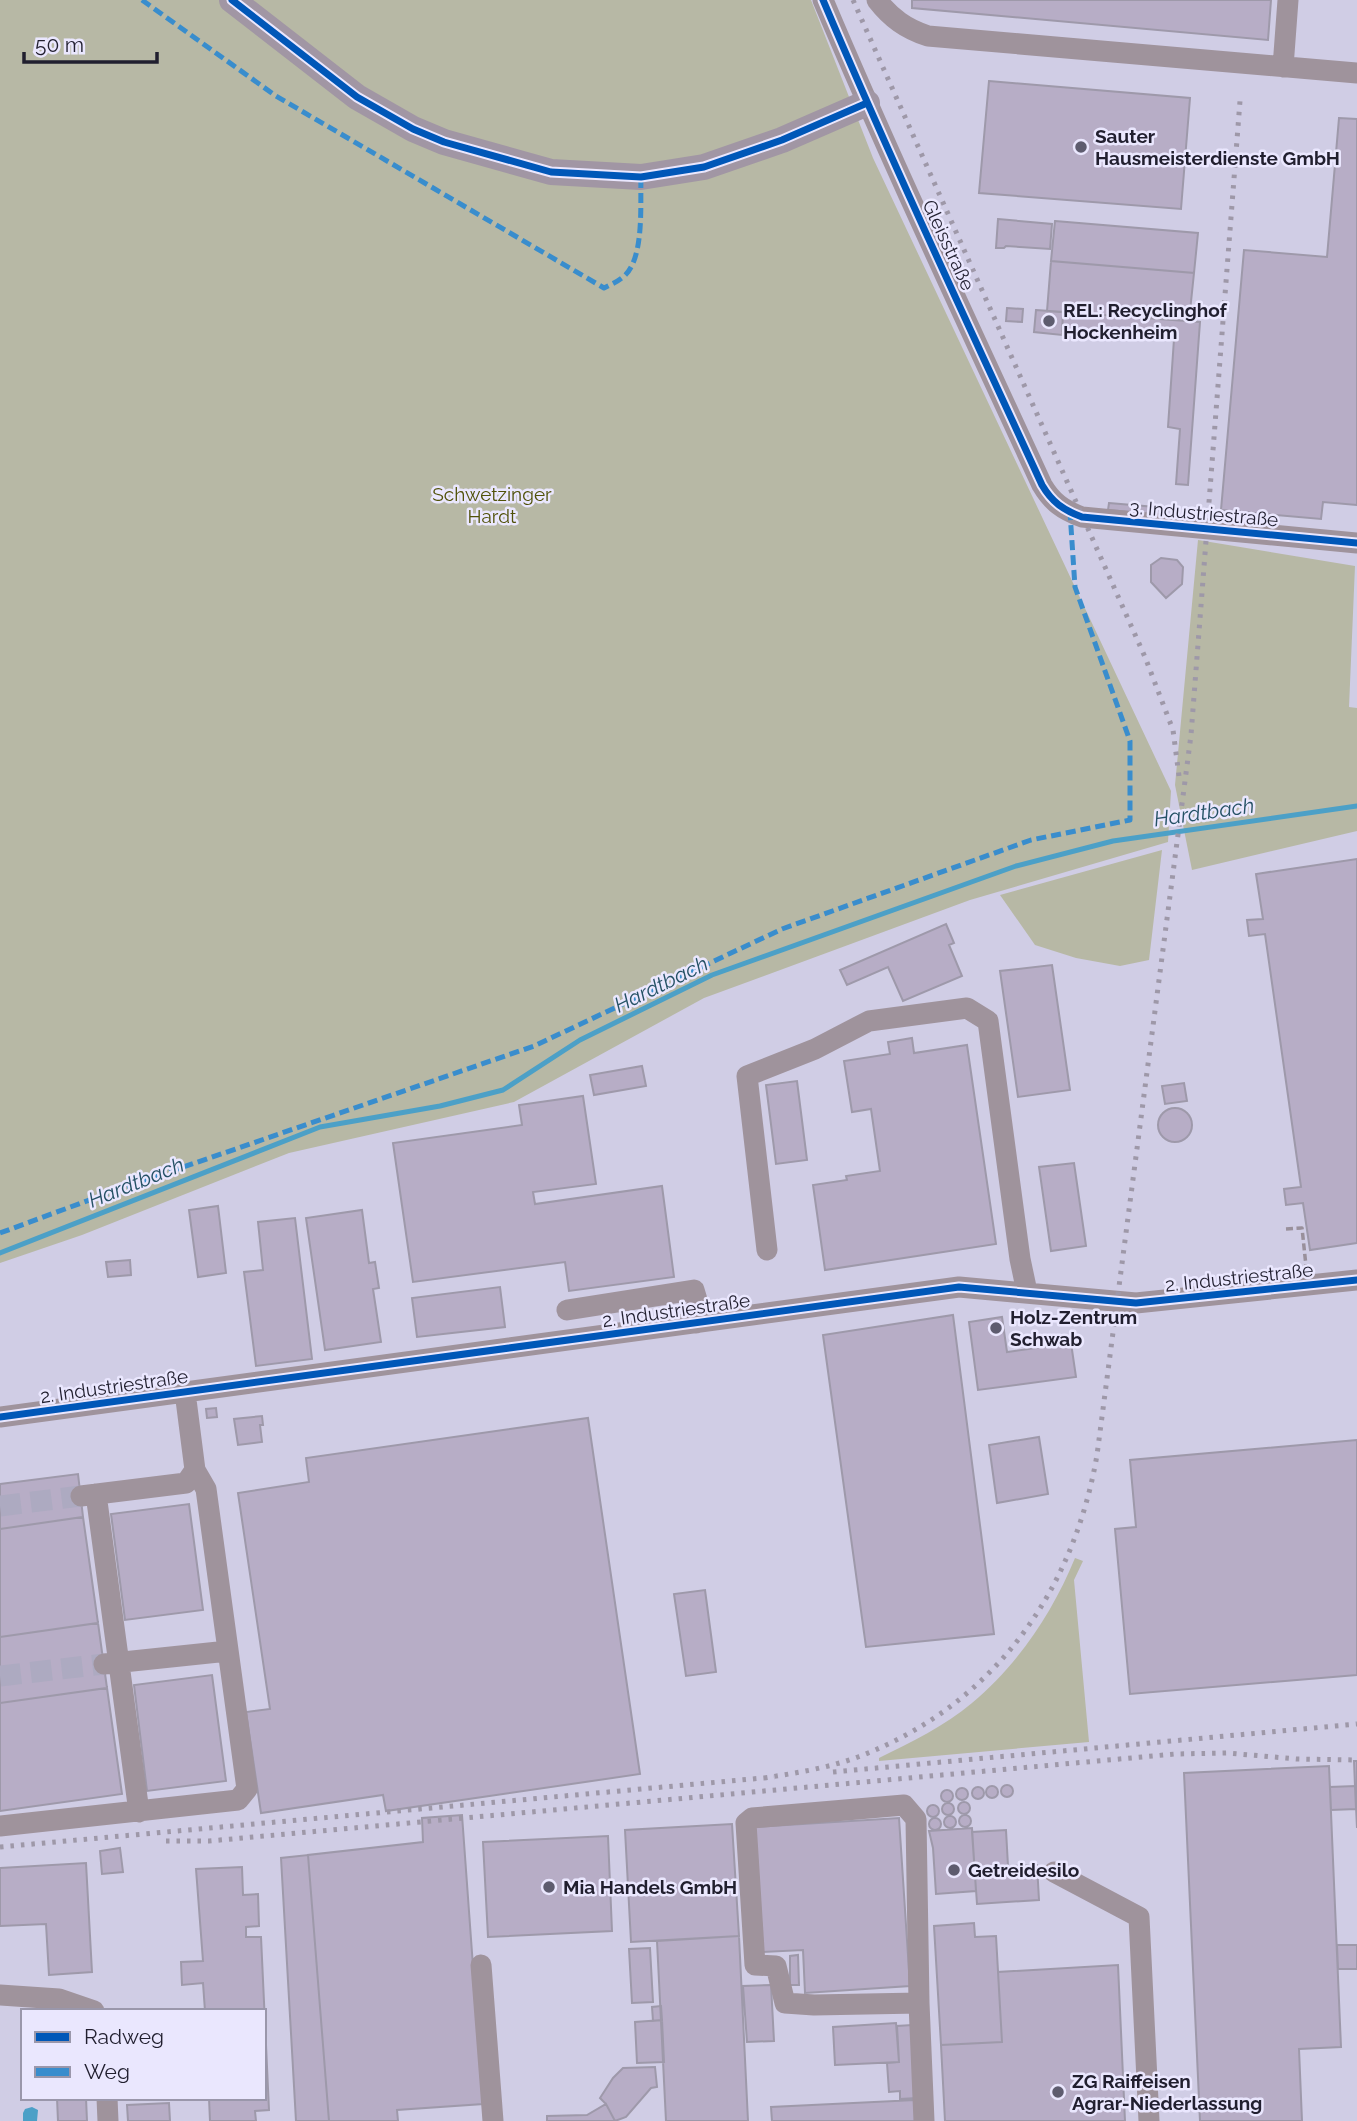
<svg xmlns="http://www.w3.org/2000/svg" width="1357" height="2121" font-family="Raleway,sans-serif">
<style>
.green{fill:#b7b8a5}
.water{fill:#4ca0c7}
.lines{fill:none;stroke-linecap:round;stroke-linejoin:round}
.stream{stroke:#4ca0c7;stroke-width:5}
.building{fill:#b7adc6;stroke:#9e99aa;stroke-width:2}
.minor-tunnel{stroke:#adaac1;stroke-width:21;stroke-dasharray:21 10;stroke-linecap:butt}
.path{stroke:#99909b;stroke-width:3.5;stroke-dasharray:7 3.5;stroke-linecap:butt}
.minor{stroke:#9f939c;stroke-width:21}
.major{stroke:#a196a4;stroke-width:26}
.rail{stroke:#9e98a8;stroke-width:5;stroke-dasharray:3.5 7;stroke-linecap:butt}
.quiet{stroke:#398dcd;stroke-width:5;stroke-dasharray:10 5;stroke-linecap:butt}
.cycleway-casing{stroke:#eae7fe;stroke-width:11}
.cycleway{stroke:#0057b8;stroke-width:7}
.poi-dot{fill:#5e5c6f;stroke:#eae7fe;stroke-width:2.5}
.labels{text-anchor:middle;dominant-baseline:central;stroke-width:5;stroke-linejoin:round;paint-order:stroke}
.poi-label{font-size:19px;font-weight:bold;fill:#211f2f;stroke:#eae7fe;text-anchor:start}
.street-label{font-size:19px;fill:#211f2f;stroke:#eae7fe}
.park-label{font-size:19px;fill:#505108;stroke:#eae7fe}
.water-label{font-size:21px;font-style:italic;fill:#255165;stroke:#eae7fe}
</style>
<rect width="100%" height="100%" fill="#d0cde5"/>
<path class="green" d="M0,0H811L873,158L1171,791L1168,842L970,900L704,998L514,1102L289,1153L82,1235L0,1263Z
M1198,540L1355,566L1349,707L1357,708V831L1192,870L1175,785Z
M1162,850L1149,960L1120,966L1076,958L1035,945L1000,895Z
M1075,1558L1083,1561L1074,1580L1089,1742L879,1761V1758C911,1742 945,1726 972,1703C1017,1666 1053,1612 1075,1558Z"/>
<path class="water" d="M32,2107L38,2110L37,2121H23V2113L25,2109Z"/>
<g class="lines">
<path class="stream" d="M0,1253L320,1127L440,1106L503,1090L580,1040L712,975L1016,866L1113,841L1357,806"/>
</g>
<path class="building" d="M912,0H1271L1268,40L912,8Z
M989,81L1190,98L1181,209L979,193Z
M1339,118L1357,119V505L1323,502L1321,519L1221,510L1244,250L1327,257Z
M998,219L1052,224L1050,249L1006,246L1004,248H996Z
M1055,221L1198,233L1194,273L1051,261Z
M1051,261L1194,273L1189,321L1047,311Z
M1007,308L1023,309L1022,322L1006,321Z
M1036,310L1063,312L1062,335L1034,332Z
M1063,312L1200,322L1188,485L1176,484L1180,429L1168,427L1174,339L1062,331Z
M1109,503L1167,508L1166,515L1108,510Z
M1161,558L1177,560L1183,567L1182,584L1166,598L1151,582V565Z
M1357,859V1243L1310,1250L1303,1203L1286,1205L1284,1189L1301,1187L1265,934L1249,936L1247,920L1263,919L1256,874Z
M946,924L954,943L949,945L962,976L903,1001L888,967L847,985L840,970Z
M1052,965L1070,1090L1018,1097L1000,971Z
M912,1038L914,1053L967,1045L996,1244L825,1270L813,1185L847,1180L846,1176L880,1171L871,1109L852,1112L844,1061L890,1054L888,1042Z
M642,1066L646,1086L594,1095L590,1075Z
M797,1081L807,1160L776,1164L766,1085Z
M1184,1083L1187,1101L1165,1104L1162,1086Z
M583,1096L596,1184L533,1192L535,1204L662,1186L674,1277L569,1291L565,1262L413,1282L393,1143L522,1125L519,1105Z
M1158 1125a17 17 0 1 1 34 0a17 17 0 1 1-34 0Z
M1074,1163L1086,1246L1051,1251L1039,1167Z
M218,1206L226,1273L198,1277L189,1210Z
M362,1210L369,1263L375,1262L379,1288L373,1289L381,1342L325,1350L306,1218Z
M295,1218L312,1359L256,1366L244,1272L263,1270L258,1222Z
M130,1260L131,1275L108,1277L106,1262Z
M500,1287L505,1327L417,1337L412,1298Z
M953,1315L994,1634L866,1647L823,1335Z
M1002,1317L1007,1352L1071,1343L1076,1377L978,1390L969,1322Z
M216,1408L217,1417L207,1418L206,1409Z
M262,1416L263,1425H260L262,1442L238,1445L234,1419Z
M588,1418L640,1774L386,1811L383,1795L261,1813L246,1712L270,1709L238,1493L309,1482L306,1458Z
M1039,1437L1048,1494L997,1503L989,1445Z
M1357,1440V1675L1130,1694L1115,1529L1136,1527L1130,1460Z
M78,1474L83,1517L0,1529V1484Z
M189,1504L203,1610L125,1620L111,1514Z
M83,1517L98,1623L0,1637V1529Z
M705,1590L716,1672L686,1676L674,1594Z
M98,1623L107,1688L0,1703V1637Z
M212,1675L226,1781L147,1791L134,1685Z
M107,1688L122,1794L0,1811V1703Z
M1354,1761H1357V1828L1355,1786Z
M1329,1766L1341,2047L1299,2049L1302,2121H1200L1184,1773Z
M1001 1791a6 6 0 1 1 12 0a6 6 0 1 1-12 0Z
M1355,1786L1356,1809L1331,1810L1330,1787Z
M986 1792a6 6 0 1 1 12 0a6 6 0 1 1-12 0Z
M972 1793a6 6 0 1 1 12 0a6 6 0 1 1-12 0Z
M956 1794a6 6 0 1 1 12 0a6 6 0 1 1-12 0Z
M941 1796a6 6 0 1 1 12 0a6 6 0 1 1-12 0Z
M958 1808a6 6 0 1 1 12 0a6 6 0 1 1-12 0Z
M942 1809a6 6 0 1 1 12 0a6 6 0 1 1-12 0Z
M927 1811a6 6 0 1 1 12 0a6 6 0 1 1-12 0Z
M462,1815L483,2104L397,2110L398,2121H329L308,1855L423,1842L422,1818Z
M959 1821a6 6 0 1 1 12 0a6 6 0 1 1-12 0Z
M944 1822a6 6 0 1 1 12 0a6 6 0 1 1-12 0Z
M899,1818L910,1986L805,1993L803,1950L763,1952L755,1827Z
M929 1824a6 6 0 1 1 12 0a6 6 0 1 1-12 0Z
M732,1824L739,1936L631,1942L625,1830Z
M972,1828L976,1891L936,1894L933,1848L929,1831Z
M1006,1830L1008,1866L1037,1865L1039,1900L977,1904L972,1832Z
M608,1836L612,1931L488,1937L483,1842Z
M120,1848L123,1872L102,1874L100,1851Z
M308,1855L329,2121H296L281,1858Z
M86,1863L92,1972L49,1975L46,1924L0,1926V1868Z
M242,1867L243,1895L258,1894L259,1926L246,1927V1937H261L269,2110L255,2111L256,2121H210L209,2098H264V2011H205L203,1983L182,1985L181,1962L203,1961L196,1869Z
M974,1923L975,1937L996,1936L1002,2042L941,2045L934,1926Z
M739,1936L748,2121H666L657,1941Z
M1337,1945H1357V1969H1338Z
M650,1948L653,2002L632,2003L629,1949Z
M798,1955L799,1985H790V1956Z
M1118,1965L1125,2121H945L941,2045L1002,2042L998,1972Z
M771,1985L774,2041L747,2042L743,1986Z
M661,2006L662,2020L653,2021L652,2007Z
M662,2020L664,2062L637,2063L635,2022Z
M896,2023L899,2062L835,2065L833,2027Z
M912,2025L917,2098L900,2099V2091L889,2092L887,2063L899,2062L897,2026Z
M655,2067L657,2087L651,2088L626,2117L615,2121L606,2104L600,2098L613,2078L623,2068Z
M57,2098H86L87,2121H58Z
M915,2100L916,2121H772L771,2107Z
M169,2103L170,2121H128L127,2105Z
M606,2104L615,2121H547V2116L587,2115Z"/>
<g class="lines">
<path class="minor-tunnel" d="M0,1506L81,1496
M0,1676L104,1664"/>
<path class="path" d="M1286,1229L1302,1228L1306,1266"/>
<path class="minor" d="M823,0C892,163 968,324 1042,485C1052,502 1063,510 1082,517L1357,543
M877,0C891,18 906,29 928,36L1357,73
M1283,67L1288,0
M767,1250L747,1076L815,1049L869,1021L967,1008L988,1021L1020,1259L1027,1292
M567,1310L694,1290L697,1300L696,1323
M0,1417L959,1287L1136,1303L1357,1280
M96,1494L139,1812
M81,1496L186,1483L195,1470L185,1392
M104,1664L228,1651
M904,1805L916,1819L919,2003L814,2005L785,2003L776,1966L755,1965L746,1823L752,1818Z
M0,1826L238,1800L247,1789L206,1489L195,1470
M1054,1872L1139,1917L1149,2121
M481,1965L493,2121
M0,1995L59,1999L94,2011
M919,2003L924,2121
M107,2098L108,2121"/>
<path class="major" d="M232,0L357,97L413,129L444,142L551,172L641,177L704,167L782,140L867,103"/>
<path class="rail" d="M853,0L1145,657L1173,730L1179,776
M833,1772L1357,1724
M764,1778C796,1773 828,1768 858,1757C992,1706 1073,1594 1097,1455L1191,735L1240,101
M166,1841H209L1175,1754L1227,1753L1297,1759L1357,1760
M0,1847L774,1777"/>
<path class="quiet" d="M142,0L276,96L604,288C610,285 617,282 623,277C645,260 640,203 641,177
M0,1233L111,1192L534,1046L782,929L1031,840L1130,820V741L1075,587L1070,512"/>
<g class="cycleway-casing">
<path id="cycleway" d="M232,0L357,97L413,129L444,142L551,172L641,177L704,167L782,140L867,103
M823,0C892,163 968,324 1042,485C1052,502 1063,510 1082,517L1357,543
M0,1417L959,1287L1136,1303L1357,1280"/>
</g>
<use href="#cycleway" class="cycleway"/>
</g>
<g class="poi-dot">
<circle cx="1081" cy="147" r="7"/>
<circle cx="1049" cy="321" r="7"/>
<circle cx="996" cy="1328" r="7"/>
<circle cx="954" cy="1870" r="7"/>
<circle cx="549" cy="1887" r="7"/>
<circle cx="1058" cy="2092" r="7"/>
</g>
<g class="labels">
<g class="poi-label">
<text x="1095" y="136">Sauter<tspan x="1095" dy="22">Hausmeisterdienste GmbH</tspan></text>
<text x="1063" y="310">REL: Recyclinghof<tspan x="1063" dy="22">Hockenheim</tspan></text>
<text x="1010" y="1317">Holz-Zentrum<tspan x="1010" dy="22">Schwab</tspan></text>
<text x="968" y="1870">Getreidesilo</text>
<text x="563" y="1887">Mia Handels GmbH</text>
<text x="1072" y="2081">ZG Raiffeisen<tspan x="1072" dy="22">Agrar-Niederlassung</tspan></text>
</g>
<g class="street-label">
<text transform="translate(949 245) rotate(65)">Gleisstraße</text>
<text transform="translate(1204 513) rotate(5)">3. Industriestraße</text>
<text transform="translate(1239 1277) rotate(-6)">2. Industriestraße</text>
<text transform="translate(676 1310) rotate(-8)">2. Industriestraße</text>
<text transform="translate(114 1386) rotate(-8)">2. Industriestraße</text>
</g>
<g class="park-label">
<text x="492" y="494">Schwetzinger<tspan x="492" dy="22">Hardt</tspan></text>
</g>
<g class="water-label">
<text transform="translate(1204 812) rotate(-8)">Hardtbach</text>
<text transform="translate(661 984) rotate(-26)">Hardtbach</text>
<text transform="translate(136 1182) rotate(-22)">Hardtbach</text>
</g>
</g>
<rect x="21" y="2009" width="245" height="91" fill="#eae7fe" stroke="#9a97ab" stroke-width="2"/>
<rect x="35" y="2032" width="35" height="10" fill="#0057b8" stroke="#9a97ab" stroke-width="2"/>
<text x="84" y="2044" font-size="21" fill="#211f2f">Radweg</text>
<rect x="35" y="2067" width="35" height="10" fill="#398dcd" stroke="#9a97ab" stroke-width="2"/>
<text x="84" y="2079" font-size="21" fill="#211f2f">Weg</text>
<path d="M24 52v10h133v-10" fill="none" stroke="#211f2f" stroke-width="3.5"/>
<text x="35" y="52" font-size="21" fill="#211f2f" stroke="#eae7fe" stroke-width="5" paint-order="stroke">50 m</text>
</svg>
